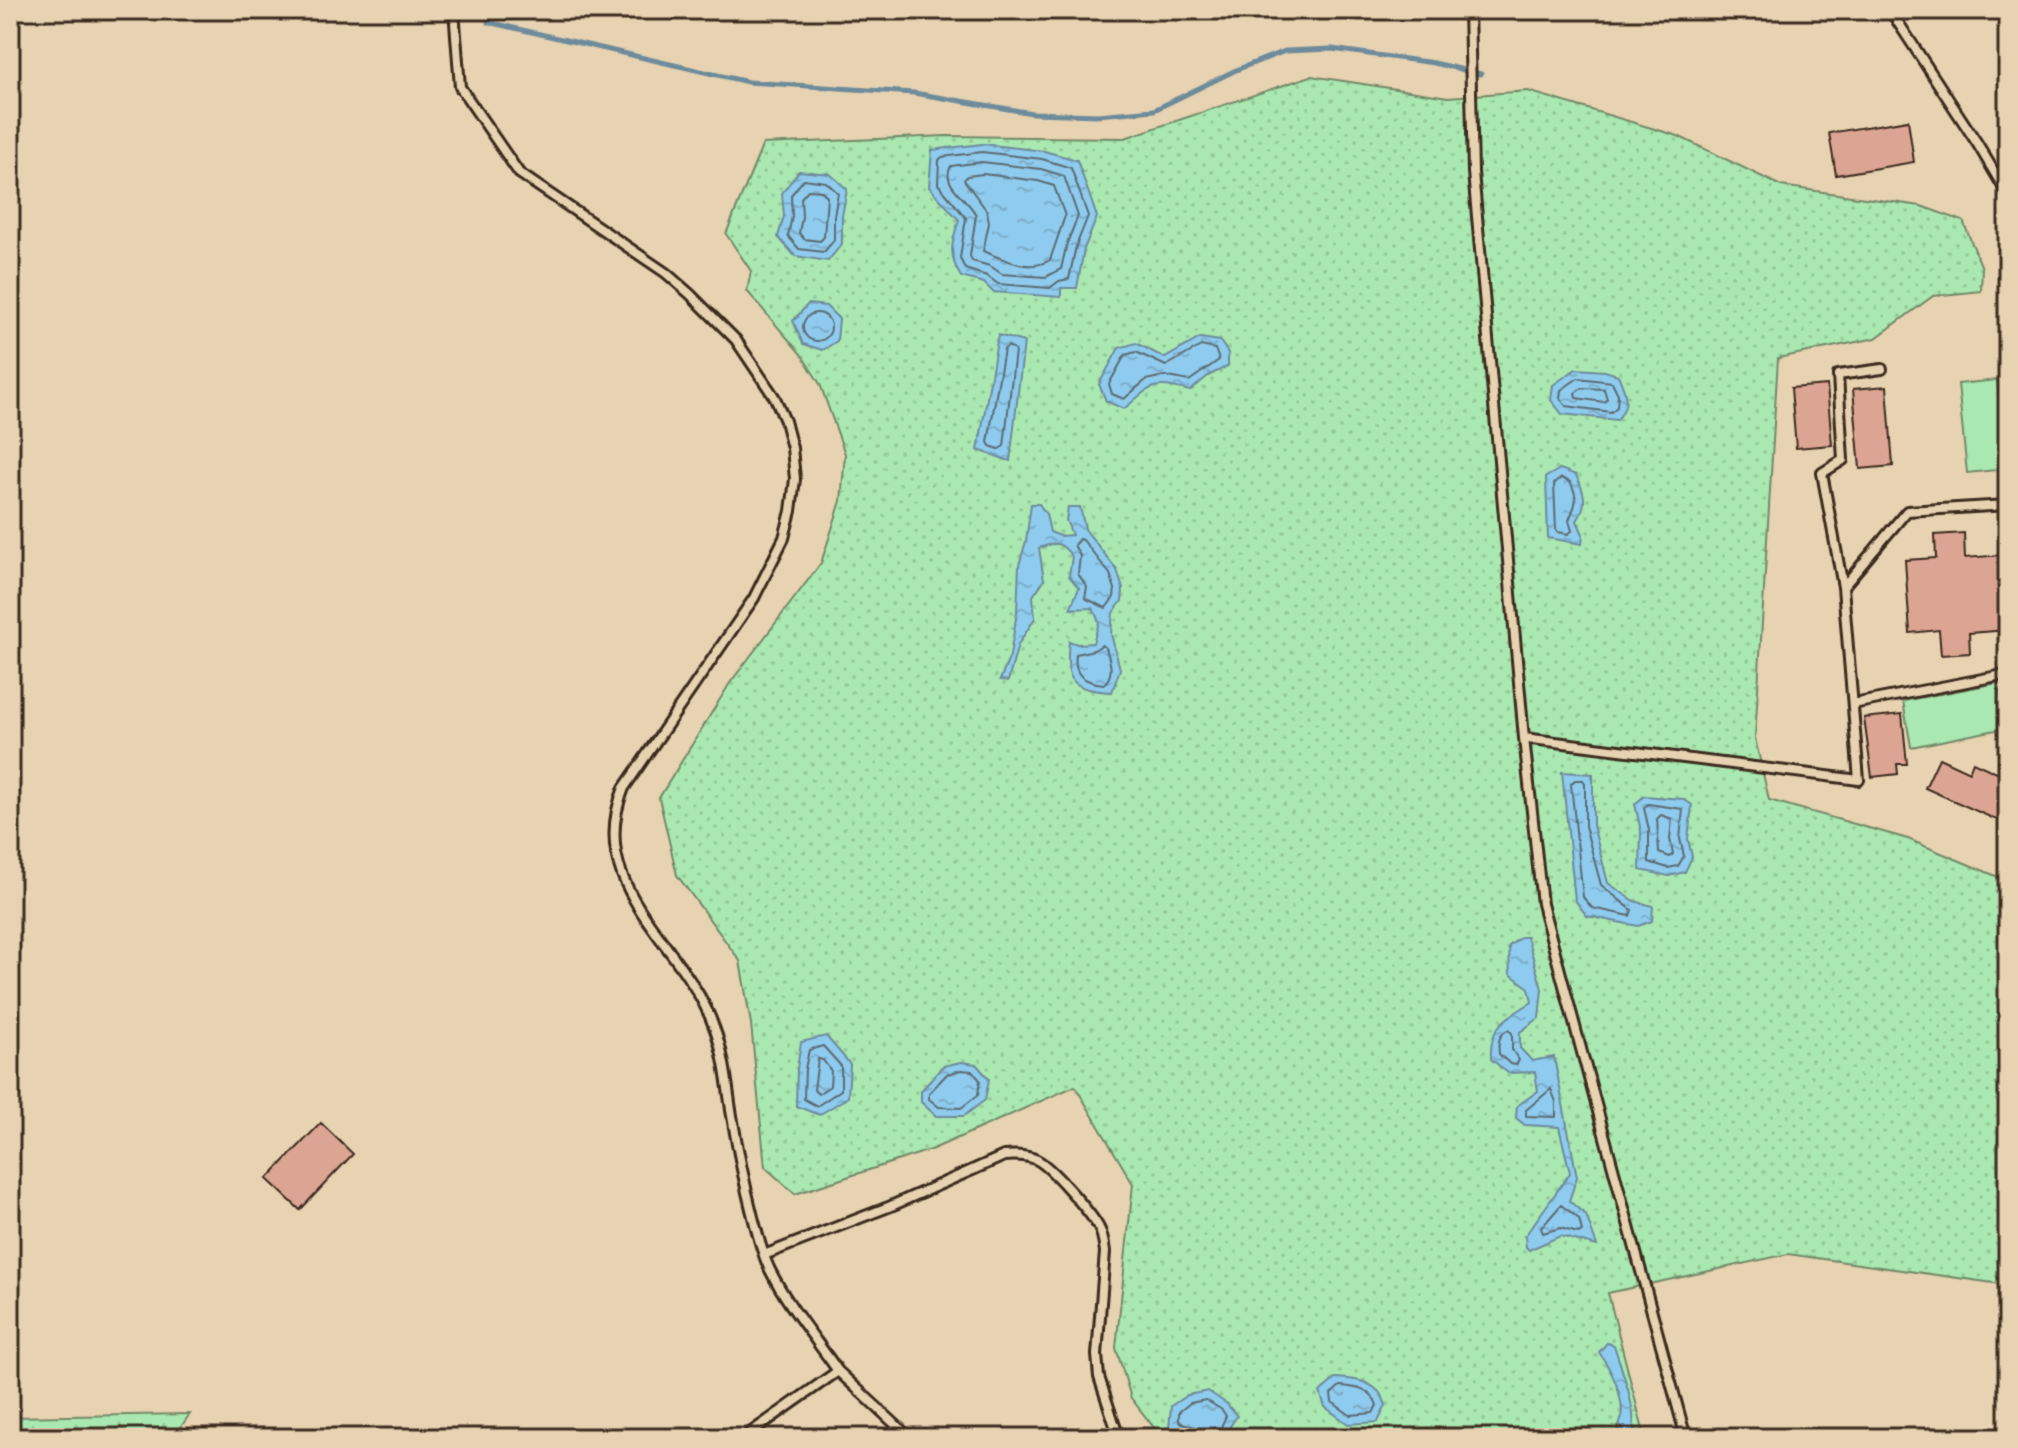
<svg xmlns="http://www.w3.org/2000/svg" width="2018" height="1448" font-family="Sriracha,sans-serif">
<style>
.grass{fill:url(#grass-dots);stroke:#728967;stroke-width:2}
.forest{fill:url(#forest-firs);stroke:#728967;stroke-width:2}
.green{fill:#a9e8b0;stroke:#728967;stroke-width:2}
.water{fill:url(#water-ripples);stroke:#6d8b9b;stroke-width:2}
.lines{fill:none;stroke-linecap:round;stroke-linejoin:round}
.shore{stroke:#5c6a71;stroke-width:2}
.stream{stroke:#6d8b9b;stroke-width:5}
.building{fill:#dca593;stroke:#3b2a1e;stroke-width:2}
.lane-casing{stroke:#3b2a1e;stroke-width:14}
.lane{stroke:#e7d2b1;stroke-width:8}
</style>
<defs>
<pattern id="grass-dots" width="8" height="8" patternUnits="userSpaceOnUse" patternTransform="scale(2)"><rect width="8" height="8" fill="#a9e8b0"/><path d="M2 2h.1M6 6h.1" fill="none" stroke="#92c797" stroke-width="1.8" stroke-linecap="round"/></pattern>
<pattern id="forest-firs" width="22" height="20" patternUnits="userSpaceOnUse" patternTransform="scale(2)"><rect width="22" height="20" fill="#a9e8b0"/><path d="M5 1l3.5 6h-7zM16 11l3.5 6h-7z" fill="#92c797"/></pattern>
<pattern id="water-ripples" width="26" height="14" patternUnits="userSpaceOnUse" patternTransform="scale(2)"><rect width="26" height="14" fill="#8ecbee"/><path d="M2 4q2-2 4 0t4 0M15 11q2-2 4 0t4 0" fill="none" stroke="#7baecc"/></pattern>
</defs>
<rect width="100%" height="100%" fill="#e7d2b1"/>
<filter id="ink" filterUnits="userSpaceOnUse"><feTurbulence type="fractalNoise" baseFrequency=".0125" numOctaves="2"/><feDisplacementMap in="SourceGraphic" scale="16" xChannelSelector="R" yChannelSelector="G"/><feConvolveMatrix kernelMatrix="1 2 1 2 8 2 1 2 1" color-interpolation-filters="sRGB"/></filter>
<g filter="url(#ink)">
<path class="grass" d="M1311,76L1448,97L1528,91L1678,136L1781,186L1921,206L1963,221L1982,268L1981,291L1933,296L1876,338L1778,358L1755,738L1769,800L1908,839L2008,881V1285L1788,1254L1608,1293L1644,1434L1642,1438H1451L1431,1434L1412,1438H1162L1131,1398L1116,1348L1133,1184L1075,1086L933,1149L795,1194L765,1167L751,1024L740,961L677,875L659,798L730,683L821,563L841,501L845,454L820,384L801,354L747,291L751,271L726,234L763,144L946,136L1125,138Z"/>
<path class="forest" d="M190,1414L173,1438H10V1417Z"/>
<path class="green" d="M1997,380L2006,469L1967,473L1958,384Z
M1998,683L2006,728L1911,747L1903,701Z"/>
<path class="water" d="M982,144L1044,151L1077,160L1097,217L1084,249L1077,288H1061V297L993,292L984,283L961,277C948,256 951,243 959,220L929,187L932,150Z
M799,171L830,174L847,189L842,216V244L828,261L795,256L778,237L784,216L782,193Z
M808,304L826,306L839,319L837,341L823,350L803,344L793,321Z
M998,335L1024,342L1010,461L978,450Z
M1200,338L1220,341L1228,353V366L1208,376L1190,391C1153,381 1152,385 1124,409L1106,401L1099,384L1119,348L1136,343L1165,358Z
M1576,369L1605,371L1618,375C1626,394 1631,403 1617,420L1562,414L1551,400L1553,385Z
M1560,469L1576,475C1585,493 1588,503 1577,521L1583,534L1582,544L1548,538L1546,477Z
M1031,504H1039L1046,514L1050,532L1060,536L1072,535L1066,520L1068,507H1080L1085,529L1117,570L1123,589L1122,601L1113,613L1111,634L1120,669L1112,692C1071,689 1065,683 1069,641L1077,644L1093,643L1099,622L1093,608L1070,609L1079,588L1069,576L1072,557C1062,542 1056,541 1039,548L1044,580L1033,596L1035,618L1018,645L1008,681L1000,680L1010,656L1017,612L1019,565L1026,541Z
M1562,772L1593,774V825L1608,883L1634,901L1653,906L1652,921L1638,926L1587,916L1575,900Z
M1644,796L1683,799L1692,805L1688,839L1692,857L1685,872L1669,876L1640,870L1641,831L1635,804Z
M1521,937H1527L1542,989L1539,1018L1520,1032V1048L1532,1061L1554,1057L1577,1177L1569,1201L1586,1215L1597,1246L1560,1236L1529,1250L1526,1247L1525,1236L1570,1173L1559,1127L1525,1125L1516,1118L1517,1106L1538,1091L1535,1072L1508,1073L1491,1059C1489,1024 1506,1019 1532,1002L1529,988L1510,974L1509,946Z
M826,1036L850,1064L848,1097L819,1115L796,1106L797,1069L801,1042Z
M961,1062L976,1064L989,1079L985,1100L964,1116H936L921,1102V1091L943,1066Z
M1607,1343L1614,1345C1623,1374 1637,1408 1633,1438H1612C1634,1414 1614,1374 1599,1352Z
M1336,1378C1358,1379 1379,1382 1386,1405L1378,1422L1348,1424L1325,1407L1320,1392Z
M1208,1391L1227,1404L1237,1416L1222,1438H1210L1169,1429L1171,1406L1187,1395Z"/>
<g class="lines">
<path class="shore" d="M982,152L1042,159L1071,168L1088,216L1076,246L1069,279L1059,281L1050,288L998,284L987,276L965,269L960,258L966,218L938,184L939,160L942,157Z
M982,162L1041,169L1064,176L1078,216L1067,243L1061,269L1046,277L1002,274L990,266L972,261L970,256L976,215C968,198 940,185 951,166Z
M983,174L1038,181L1054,186L1065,216L1050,260C1029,273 1004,259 983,251L989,223L987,211L964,180L967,176Z
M804,179L826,182L838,193L834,216V240L824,252L799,249L788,236L792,216L791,195Z
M808,190L822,191L827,197L824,237L820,241L804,239L799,233L802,217L801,198Z
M803 327a14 14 0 1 1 28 0a14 14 0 1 1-28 0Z
M1009,346L1015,351L1004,446L999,449L990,446L988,442L1004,349Z
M1201,346L1215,349L1219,360L1189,381L1164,376L1146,380L1124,399L1112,394L1109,384L1125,355L1136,352L1166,366Z
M1578,378L1612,382L1618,394L1617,407L1611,412L1566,406L1560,398L1561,390Z
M1582,388L1604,389L1607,399L1604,402L1576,398L1575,393Z
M1561,478L1570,482C1579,498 1576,504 1569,520L1572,531L1568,534L1558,532L1556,529L1554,484Z
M1079,539L1083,540L1110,574L1115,589L1114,597L1106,608L1085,598L1087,587L1078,574L1080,556L1074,545Z
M1102,645L1106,648C1110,661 1115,674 1104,684C1084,682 1073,676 1076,654L1094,650Z
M1575,780H1583L1585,783V826L1601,885L1632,910L1630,916L1592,908L1583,897L1571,784Z
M1648,804L1683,809L1680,839L1684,856L1678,866L1668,868L1649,862V830L1644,808Z
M1661,815L1672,819L1670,839L1673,854L1670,857L1659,853L1657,819Z
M1508,1030L1512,1033V1050L1519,1060L1516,1065L1510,1064L1499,1054C1498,1044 1498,1034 1508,1030Z
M823,1046L841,1066V1090L817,1106L804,1099L805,1069L809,1050Z
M818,1059L823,1060L831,1071L830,1086L818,1094L814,1090Z
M961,1070L972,1071L980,1080L978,1095L961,1108L939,1107L929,1099V1093L947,1074Z
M1551,1089L1556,1102V1117L1526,1116V1110Z
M1561,1205L1579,1219L1582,1231L1578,1233L1560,1228L1543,1233L1541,1228Z
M1340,1386C1355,1387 1371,1389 1377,1405L1373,1413L1350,1415L1332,1402L1331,1394Z
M1202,1438L1198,1428L1179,1422V1412L1190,1403L1206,1400L1222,1410L1226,1416L1216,1438"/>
<path class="stream" d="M488,22L748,82L914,93L1032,113L1098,115L1154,110L1236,70L1285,51L1332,49L1434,63L1481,74"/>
</g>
<path class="building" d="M1908,120L1914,162L1836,175L1829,133Z
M1827,385L1832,445L1796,448L1791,388Z
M1887,386L1893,466L1860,469L1853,389Z
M1964,533L1965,558L2003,555L2008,630L1969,633L1970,653L1941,655L1939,630L1910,633L1905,560L1936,558L1935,535Z
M1902,714L1907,764H1897L1898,774L1872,777L1864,718Z
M1939,758L1969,772L1973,762L2008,778V825L1925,788Z
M321,1123L353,1154L300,1210L267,1179Z"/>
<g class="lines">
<g class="lane-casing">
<path id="lane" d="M454,10L460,87L519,173L666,273L690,294L736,340L775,398L785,421L792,448L795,479L791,511L784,538L754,598L624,788C583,888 684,942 714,1027C724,1053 727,1082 731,1110C737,1146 744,1182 753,1217C758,1235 762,1254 770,1270C788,1306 815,1338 838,1371L743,1438
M1469,10L1473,172L1524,738L1859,780L1843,587L1907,511L2008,505
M1890,10L1977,143L2008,195
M1843,587L1822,473L1843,460L1838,375L1882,369
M1853,704L2008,674
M1524,738L1542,904L1686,1438
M764,1255L891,1206L1004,1156C1014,1155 1025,1155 1035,1159C1049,1164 1091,1213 1099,1228C1103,1235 1104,1244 1105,1252L1097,1355L1099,1377L1119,1438
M838,1371L910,1438"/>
</g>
<use href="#lane" class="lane"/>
</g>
</g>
<rect width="2018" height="1448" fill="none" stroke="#e7d2b1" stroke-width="40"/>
<rect x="20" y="20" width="1978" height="1408" fill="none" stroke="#3b2a1e" stroke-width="3" filter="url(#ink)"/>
</svg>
